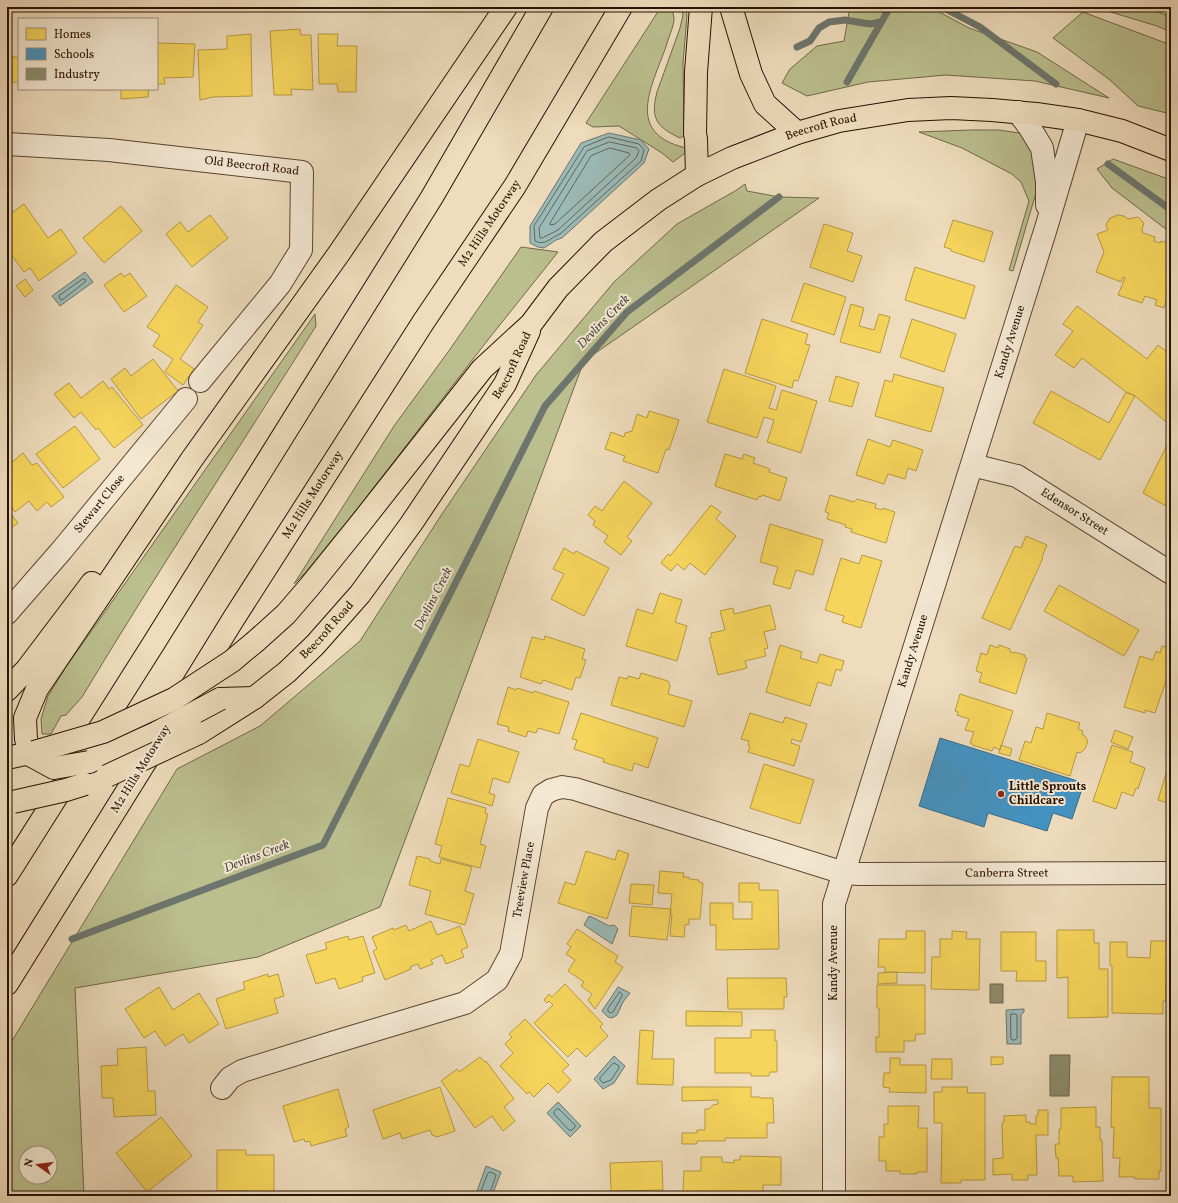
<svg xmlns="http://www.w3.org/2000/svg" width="1178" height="1203" font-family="Vollkorn,serif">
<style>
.green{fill:#bbbf8e;stroke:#716848;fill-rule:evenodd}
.water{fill:#9bbab7;stroke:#6d766e}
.homes{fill:#f6d55c;stroke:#b89a41}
.schools{fill:#4393c3;stroke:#3b6c89}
.industry{fill:#8c8c6e;stroke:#6e674d}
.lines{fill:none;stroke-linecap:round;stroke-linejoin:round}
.shore{stroke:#61665c;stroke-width:1}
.stream{stroke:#6d766e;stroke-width:7}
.street-casing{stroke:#594430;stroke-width:24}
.primary-casing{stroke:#271101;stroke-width:24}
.highway-casing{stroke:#271101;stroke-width:24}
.street{stroke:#f4e8d3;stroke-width:22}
.primary{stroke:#eedcbc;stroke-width:22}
.highway{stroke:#eedcbc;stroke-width:22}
.primary-bridge-casing{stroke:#271101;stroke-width:24;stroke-linecap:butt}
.highway-bridge-casing{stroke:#271101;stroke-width:24;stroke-linecap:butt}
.primary-bridge{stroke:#eedcbc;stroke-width:22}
.highway-bridge{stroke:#eedcbc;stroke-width:22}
.poi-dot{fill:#8f2418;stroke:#f4e8d3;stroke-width:1.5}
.labels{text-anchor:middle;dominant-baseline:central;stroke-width:4;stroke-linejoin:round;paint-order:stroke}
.street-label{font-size:12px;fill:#271101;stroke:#f4e8d3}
.poi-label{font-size:12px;font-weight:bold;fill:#271101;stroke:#f4e8d3;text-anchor:start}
.water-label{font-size:13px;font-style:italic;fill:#504c41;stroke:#f4e8d3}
</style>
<rect width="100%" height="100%" fill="#eedcbc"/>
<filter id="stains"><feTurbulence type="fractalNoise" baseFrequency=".005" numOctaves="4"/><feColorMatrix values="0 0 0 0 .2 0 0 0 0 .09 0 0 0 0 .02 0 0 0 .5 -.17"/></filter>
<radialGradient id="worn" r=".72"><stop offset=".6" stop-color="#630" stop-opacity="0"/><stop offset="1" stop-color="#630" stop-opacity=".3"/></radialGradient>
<path class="green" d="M661,7H671C672,11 674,15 674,19C674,24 671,32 669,37C657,79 619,132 686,148L685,153L673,162L662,153L619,126L593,127L586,123Z
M681,7H686L687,16L683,63L684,136L680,138C657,127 650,119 657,92L680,28L683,15Z
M850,7H930L969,28L1037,52L1109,98L1035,81L946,75L868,82L807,96L782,83L790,69L817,46L844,41Z
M1094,7H1144L1171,17V32L1157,26Z
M1083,12L1171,45V114L1138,106L1110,80L1053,38Z
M970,130H999L1019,133L1030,142L1038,186L1013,271L1009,270L1029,201L1021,182L1012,174L962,148L919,132Z
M1113,159L1171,180V233L1112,188L1097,169Z
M745,184L747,191L779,197L819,198L584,361L380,907L258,957L75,988L84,1196H7V1049L177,769L260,726L360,641L442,514L536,375L614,282L677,224L735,191ZM26,1153H50V1177H26Z
M521,247L558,252L487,341L361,504L305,573L294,584L394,426L448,352Z
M315,314L316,326C238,450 157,572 82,697L66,715L61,716L51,734H42L41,719L48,696L66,667Z"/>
<path class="water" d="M609,133L641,140L649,149L644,163L562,238L556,240L544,248L538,247L530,243V226L581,143Z
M85,272L93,282L60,306L52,296Z
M589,916L596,919L609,926L614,925L618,929L612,944L584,925Z
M618,987L630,993L623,1002L617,1015L612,1018L608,1017L602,1011Z
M1024,1009V1012L1021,1015V1044H1007L1006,1010Z
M614,1056L625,1066L614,1083L603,1089L594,1079Z
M558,1102L581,1126L570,1137L547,1113Z
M486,1166L501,1172L492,1196H483L476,1194Z"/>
<path class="homes" d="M300,29L301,35H311L313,90L291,89L292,95H274L270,31Z
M251,34L252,96L213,97L200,100L198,50L227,49V36Z
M318,34H338L337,46H357L356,92H338L337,84H319Z
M157,43L195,44L193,77L164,78L165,84H157Z
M12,57H19V82H12Z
M93,89H114L115,90H93Z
M121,89H149L148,97L121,99Z
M24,204L48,238L61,229L77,253L39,281L30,268L24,272L7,249V216Z
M121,206L142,231L104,263L83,238Z
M210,215L228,238L192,267L166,234L180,222L188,232Z
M1118,215L1124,216L1128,219L1138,217L1144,223L1142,229L1143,233L1155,237L1154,241L1160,243L1161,241L1171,244V303L1166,301L1164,308L1155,305L1157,300L1145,296L1142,303L1118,295L1125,278L1123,277L1121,282L1096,272L1104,252L1097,234L1108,230L1106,226L1107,223L1110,218Z
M953,220L993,232L984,262L951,251V249L944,247Z
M824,224L853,233L847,251L862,256L853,282L810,267Z
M915,267L975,286L965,319L905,300Z
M121,273L124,277L130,273L147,296L124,312L104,285Z
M25,279L33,290L25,297L16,286Z
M804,283L846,297L834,335L791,321Z
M176,285L208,307L198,322L203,325L180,359L194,369L183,385L165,372L173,359L153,346L160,335L147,327Z
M851,304L864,308L859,326L874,330L879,314L890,317L880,353L840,342Z
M1077,306L1147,359L1158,345L1171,355V426L1135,396L1126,392L1082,358L1074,368L1055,355L1073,331L1063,324Z
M762,319L808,334L805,344L810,345L798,381L794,380L792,388L745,373Z
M912,319L956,334L944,372L900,357Z
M153,359L178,391L141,419L111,379L125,368L131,376Z
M724,369L776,386L769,408L776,410L782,390L817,401L801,453L767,442L774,420L764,417L757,438L707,422Z
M894,374L944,388L931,432L875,416L885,380L892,382Z
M836,376L859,383L852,407L829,401Z
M103,381L109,389L112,387L143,425L114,448L98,428L96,430L81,412L74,418L54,394L69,383L81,398Z
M1051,391L1109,423L1126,392L1135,396L1100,460L1033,423Z
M649,411L679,420L669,450L666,449L658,473L623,461L625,456L605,449L611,432L624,437L625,433L632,431L637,414L647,418Z
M75,426L100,459L63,488L36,454Z
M1171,437V455L1167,464L1171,466V509L1143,493Z
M868,439L890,447L893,440L923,450L916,471L908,468L905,479L888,474L884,484L856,475Z
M23,453L32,465L37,463L64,497L51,507L47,502L37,511L29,501L15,512L7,501V499L9,498L7,495V458L11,463Z
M725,454L742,459L744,454L755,458L753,463L770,469L769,472L787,478L780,501L762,495L761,497L759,496L757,500L715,486Z
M624,481L652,503L627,537L632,541L621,555L604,542L608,536L593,525L595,521L588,515L595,506L602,511Z
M830,495L854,502L857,499L876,504L875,508L882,510L883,508L895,512L886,543L851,532L852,529L845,527L846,525L827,519L829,513L825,512Z
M711,505L721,512L716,519L736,536L705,575L690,563L684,570L677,564L671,571L661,563L668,554L670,556Z
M7,509L18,523L7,531Z
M770,524L823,540L813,575L796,570L790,589L773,584L778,567L760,562Z
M1026,536L1047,545L1042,557L1043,558L1010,630L982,618L1015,546L1021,548Z
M564,548L574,554L576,551L609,568L584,616L551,599L564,574L553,569Z
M862,555L882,561L861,628L842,622L844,616L825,610L841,558L859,564Z
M1059,585L1139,630L1124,656L1044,611Z
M660,593L682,600L675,622L687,626L677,661L626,646L637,609L653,614Z
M770,605L776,629L764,632L768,648L764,649L766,656L745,661L747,668L718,675L709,638L712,637L711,633L725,630L720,611L733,608L734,614Z
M545,636L585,649L582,659L586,660L580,678L576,677L572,690L543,680L541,684L520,677L532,637L544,640Z
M780,645L802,652L800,658L817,663L820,654L844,661L841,671L836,669L831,686L818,682L810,706L766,692Z
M990,645L998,648L999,645L1010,649V652L1014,653V652L1025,655L1024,657L1027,658L1016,694L979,682L982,673L976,671L981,653L987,655Z
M1162,646L1171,648V680L1167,678L1155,713L1145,710V713L1124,707L1140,656L1153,660L1156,651L1160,653Z
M641,673L668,681L670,686L668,694L692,701L684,727L611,705L619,677L627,679L628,676L639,679Z
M508,687L516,690L517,688L533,693L534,691L569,702L559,734L538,728L536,733L528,731L526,737L508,731L509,727L497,724Z
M960,694L1013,711L1000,750L994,747L992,751L972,745V743H970L974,732L965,730L969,719L957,715L958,712L955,711Z
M581,713L658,738L648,768L634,763L632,771L603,762L604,759L574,749L577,740L572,739Z
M750,713L783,723L785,717L807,724L801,742L792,739L791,743L800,746L794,766L748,752L750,746L748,745L749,741L741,739Z
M1047,713L1080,723L1078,729L1083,731L1082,734L1084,735L1088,741L1085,749L1080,753L1077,752L1070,776L1019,760L1025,741L1031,743L1036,727L1043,729Z
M1115,730L1133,737L1128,749L1111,742Z
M478,739L519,752L509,783L493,778L489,793L495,795L492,806L451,793L460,764L469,767Z
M1001,745L1012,749L1010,756L999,753Z
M1112,745L1133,752L1130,762L1145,768L1138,789L1136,788L1133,796L1122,792L1116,809L1093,801Z
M1171,762V804L1158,800L1168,767H1170Z
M764,764L814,780L800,824L750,808Z
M448,798L486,808L485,813L488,814L480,844L486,846L480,868L439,857L442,846L435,844Z
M618,850L629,854L607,919L558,903L565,882L575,885L586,851L615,860Z
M417,856L430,859V861L440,864L441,859L472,867L465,891L474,894L465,925L425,914L431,891L409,885Z
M660,871L684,873L683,877H689V879L699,880V882L703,883L700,919H689V924L685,925L684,937L670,936L672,914H670L672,894L658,893Z
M739,883H759V890H778L779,949L716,950V925H710V903H733V919H752V902H739Z
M631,884L654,885L652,905L629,903Z
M632,906L671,909L667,940L629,936Z
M431,921L437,935L460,926L468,947L461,950L464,957L446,964L442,955L431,960L433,964L420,969L418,964L410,967L411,969L385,980L373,951L377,949L372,937L393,928L394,930L406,925L409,931Z
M577,929L618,956L615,962L623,967L595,1009L588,1000L592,994L581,986L584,982L568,971L575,960L566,954L571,947L567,944Z
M1057,930H1094V943H1099V969H1108V1017L1068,1018V977L1057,978Z
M906,931H925V973L885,972V967H878L879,939H906Z
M952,931L967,932L966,939H980L979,990L931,989L932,957H940V939H952Z
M1001,932H1036V961H1046V981H1016L1017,971H1001Z
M348,936L349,940L363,936L375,973L362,977L363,981L339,989L335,978L316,984L306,955L327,949L325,943Z
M1151,941H1167L1166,1001H1163V1014L1112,1013V966L1110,965V942H1127V957L1150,958Z
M897,972V983L878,984V973Z
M268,974V977L278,974L284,996L274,999L278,1013L226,1029L216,999L245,989L243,982Z
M727,978H786L787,997H784V1009H728Z
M565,984L603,1024L600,1027L608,1036L586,1057L577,1048L568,1057L534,1023L553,1005L549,1001L547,1003L544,1000L549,994L552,997Z
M877,985H925V1034H916L915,1041H904V1052H876V1037H879V1008H877Z
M159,987L173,1010L199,993L219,1024L189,1043L183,1034L165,1046L155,1031L144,1038L125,1009Z
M686,1011L742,1012V1026H686Z
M525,1019L569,1065L562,1071L571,1080L558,1093L548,1083L534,1097L529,1092L527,1094L500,1066L513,1053L505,1044L512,1037L509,1034Z
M640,1030L654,1031L652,1059H674L673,1085L637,1084Z
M751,1030H775V1041H777V1072H770L769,1076H751V1073H715V1038H751Z
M146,1047L148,1091H155L156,1115L114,1117L113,1098H102L101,1066L118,1065L117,1049Z
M480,1057L485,1062L486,1061L514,1099L504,1107L515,1121L503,1131L492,1116L475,1128L441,1081L457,1069L459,1072Z
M991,1057H1003V1064L991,1065Z
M890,1058H900V1065H926V1093L889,1092L890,1088L883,1087L884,1073H890Z
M932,1059H952V1079H931Z
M1112,1077H1149V1108H1161V1171H1159V1179H1135V1177H1119L1120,1158H1113L1114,1127H1111Z
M440,1087L455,1131L437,1137L432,1135L430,1130L402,1139L400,1133L383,1139L373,1110Z
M682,1087H751V1097H760V1098H773L774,1123H767V1138H725V1141H697V1144H682V1133H697V1130H705V1109H709L713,1105L718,1104V1100L682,1101Z
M942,1087H968L967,1093H985V1180H961V1183H941L942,1123H934V1092H942Z
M338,1089L349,1127L345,1129L347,1136L311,1146L310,1141L305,1142L304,1139L294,1142L283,1106Z
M888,1106H919L918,1128H927V1172H918L917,1174H900V1171H886V1161H879V1137H884V1124H888Z
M1096,1107V1127H1100V1140H1102L1103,1181L1073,1182V1176H1059L1058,1158H1056L1055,1144H1059V1129H1061V1108Z
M1038,1110H1048V1135H1036L1037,1175H1028V1180H1012V1174L993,1175V1159L1003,1158L1002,1123L1004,1122V1116L1026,1115V1122H1030V1124H1036V1116H1038Z
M161,1117L192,1156L147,1192L116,1153Z
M1170,1121H1171V1177Z
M217,1150H246V1155H274V1196H247V1191H217Z
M740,1156L781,1157V1185H763V1194H737V1196H713V1193L683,1192L684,1171H701V1157H722V1162L734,1163V1160H740Z
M662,1161L663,1190L611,1191L610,1163Z"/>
<path class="schools" d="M940,738L1084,783L1072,819L1053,813L1047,831L988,813L984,827L919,806Z"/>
<path class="industry" d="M990,984H1003V1003H990Z
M1050,1055H1070L1069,1096H1050Z"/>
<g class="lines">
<path class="shore" d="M609,137L639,144L644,150L641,161L560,234C550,238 545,246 535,241L534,226L584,147Z
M610,142L637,148L639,151L636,158L558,230L542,238H540L539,228L587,151Z
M610,148L629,153L630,155L555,224L550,225V223L591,156Z
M83,279L86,280L85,282L62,300L60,299L59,296Z
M620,992L622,994V996L613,1012L610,1013L608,1011V1009Z
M1011,1014H1015L1017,1015V1038L1015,1040H1012L1011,1038Z
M614,1063L619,1066V1068L611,1080L603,1083L600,1080V1078Z
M557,1109H559L575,1125V1127L572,1130H569L554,1114V1112Z
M482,1196L481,1191L488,1173L490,1172L495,1174L496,1175L489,1196"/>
<path class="stream" d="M942,7L980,27L1056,84
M797,47L810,41L819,28L829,22L845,20L870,24L881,22
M847,82L890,7
M1108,164L1171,210
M72,939L323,845L545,406L627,312L779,197"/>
<g class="street-casing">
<g id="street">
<path d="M1018,112L1030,128L1042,148L1047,182V205"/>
<path id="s1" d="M7,144L109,150L302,172L301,250L280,284L200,381"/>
<path id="s2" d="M972,465L1017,476L1171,573"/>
<path id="s3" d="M7,613L62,550L186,399"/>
<path id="s4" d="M222,1088L230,1078L242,1071L335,1042L465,1003L497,980L511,954L537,808L543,795L551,790L562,787L575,789L844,873L859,874L1171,873"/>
<path id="s5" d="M834,1196V904L1046,228L1078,120"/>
</g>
</g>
<g class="primary-casing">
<g id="primary">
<path id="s6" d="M256,641L286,614L310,586L360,524L482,369L531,324L558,288L603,242L658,200L697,175L732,158L797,133L839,121L908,110L951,108L992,110L1036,114L1078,120L1122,131L1171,150"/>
<path id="s7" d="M199,733L254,698L287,672L315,645L360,594L411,524L505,384L529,331"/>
<path d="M7,758L34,752"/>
</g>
</g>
<g class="highway-casing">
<g id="highway">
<path d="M731,7L751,74L765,104L797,133"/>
<path d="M697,175L696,139L695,133L696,72L701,7"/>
<path d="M7,690L27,669L92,583"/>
<path id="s8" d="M189,691L234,618L424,321L515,186L621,7"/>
<path d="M220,699L254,698"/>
<path d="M32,756L26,739L25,718L37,689L192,459L340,252L506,7"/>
<path d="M89,762L158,732"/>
<path d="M7,875L152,646L432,197L542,7"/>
<path d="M7,984L154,748"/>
</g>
</g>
<use href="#street" class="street"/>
<use href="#primary" class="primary"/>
<use href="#highway" class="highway"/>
<g class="primary-bridge-casing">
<path id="primary-bridge" d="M34,752L103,732L174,699L232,661L256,641
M107,776L199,733
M13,802L66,790L85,784"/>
</g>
<g class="highway-bridge-casing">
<path id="highway-bridge" d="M158,732L220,699
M32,756L54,768L89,762"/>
</g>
<use href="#primary-bridge" class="primary-bridge"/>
<use href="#highway-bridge" class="highway-bridge"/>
</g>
<circle class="poi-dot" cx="1001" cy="794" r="4"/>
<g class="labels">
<g class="street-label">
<text stroke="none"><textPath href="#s6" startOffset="779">Beecroft Road</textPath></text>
<text stroke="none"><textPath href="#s1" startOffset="246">Old Beecroft Road</textPath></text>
<text stroke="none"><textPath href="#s8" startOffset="556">M2 Hills Motorway</textPath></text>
<text stroke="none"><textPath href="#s5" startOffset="881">Kandy Avenue</textPath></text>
<text stroke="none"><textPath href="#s7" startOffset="489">Beecroft Road</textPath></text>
<text stroke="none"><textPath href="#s8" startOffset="232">M2 Hills Motorway</textPath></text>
<text stroke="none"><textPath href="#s3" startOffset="143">Stewart Close</textPath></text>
<text stroke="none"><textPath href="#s2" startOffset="114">Edensor Street</textPath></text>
<text stroke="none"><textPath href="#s7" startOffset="165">Beecroft Road</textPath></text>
<text stroke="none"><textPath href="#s5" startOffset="557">Kandy Avenue</textPath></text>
<text transform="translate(141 769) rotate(-58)">M2 Hills Motorway</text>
<text stroke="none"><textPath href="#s4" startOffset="970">Canberra Street</textPath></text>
<text stroke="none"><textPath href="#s4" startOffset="404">Treeview Place</textPath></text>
<text transform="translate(834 963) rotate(-90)">Kandy Avenue</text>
</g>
<g class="poi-label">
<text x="1009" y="787">Little Sprouts<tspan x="1009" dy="14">Childcare</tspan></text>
</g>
<g class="water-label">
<text transform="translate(604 322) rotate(-46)">Devlins Creek</text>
<text transform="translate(434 599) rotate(-63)">Devlins Creek</text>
<text transform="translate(257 857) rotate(-21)">Devlins Creek</text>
</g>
</g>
<rect width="1178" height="1203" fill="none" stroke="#eedcbc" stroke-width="24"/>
<rect x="8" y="8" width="1162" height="1187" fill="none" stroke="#271101" stroke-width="2"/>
<rect x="12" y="12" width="1154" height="1179" fill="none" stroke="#271101"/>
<rect x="18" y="18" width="140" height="72" fill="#f4e8d3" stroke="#a2927f"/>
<rect x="26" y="28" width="20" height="12" fill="#f6d55c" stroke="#a2927f"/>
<text x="54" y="38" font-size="12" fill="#271101">Homes</text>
<rect x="26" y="48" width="20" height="12" fill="#4393c3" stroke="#a2927f"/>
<text x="54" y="58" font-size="12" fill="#271101">Schools</text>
<rect x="26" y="68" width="20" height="12" fill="#8c8c6e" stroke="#a2927f"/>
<text x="54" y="78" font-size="12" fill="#271101">Industry</text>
<g transform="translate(38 1165) rotate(284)"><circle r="19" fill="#f4e8d3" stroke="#a2927f"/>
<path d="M0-3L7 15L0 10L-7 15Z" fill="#8f2418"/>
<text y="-6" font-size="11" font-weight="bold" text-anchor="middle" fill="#271101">N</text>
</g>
<rect width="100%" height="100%" filter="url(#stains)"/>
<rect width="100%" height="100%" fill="url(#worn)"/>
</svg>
